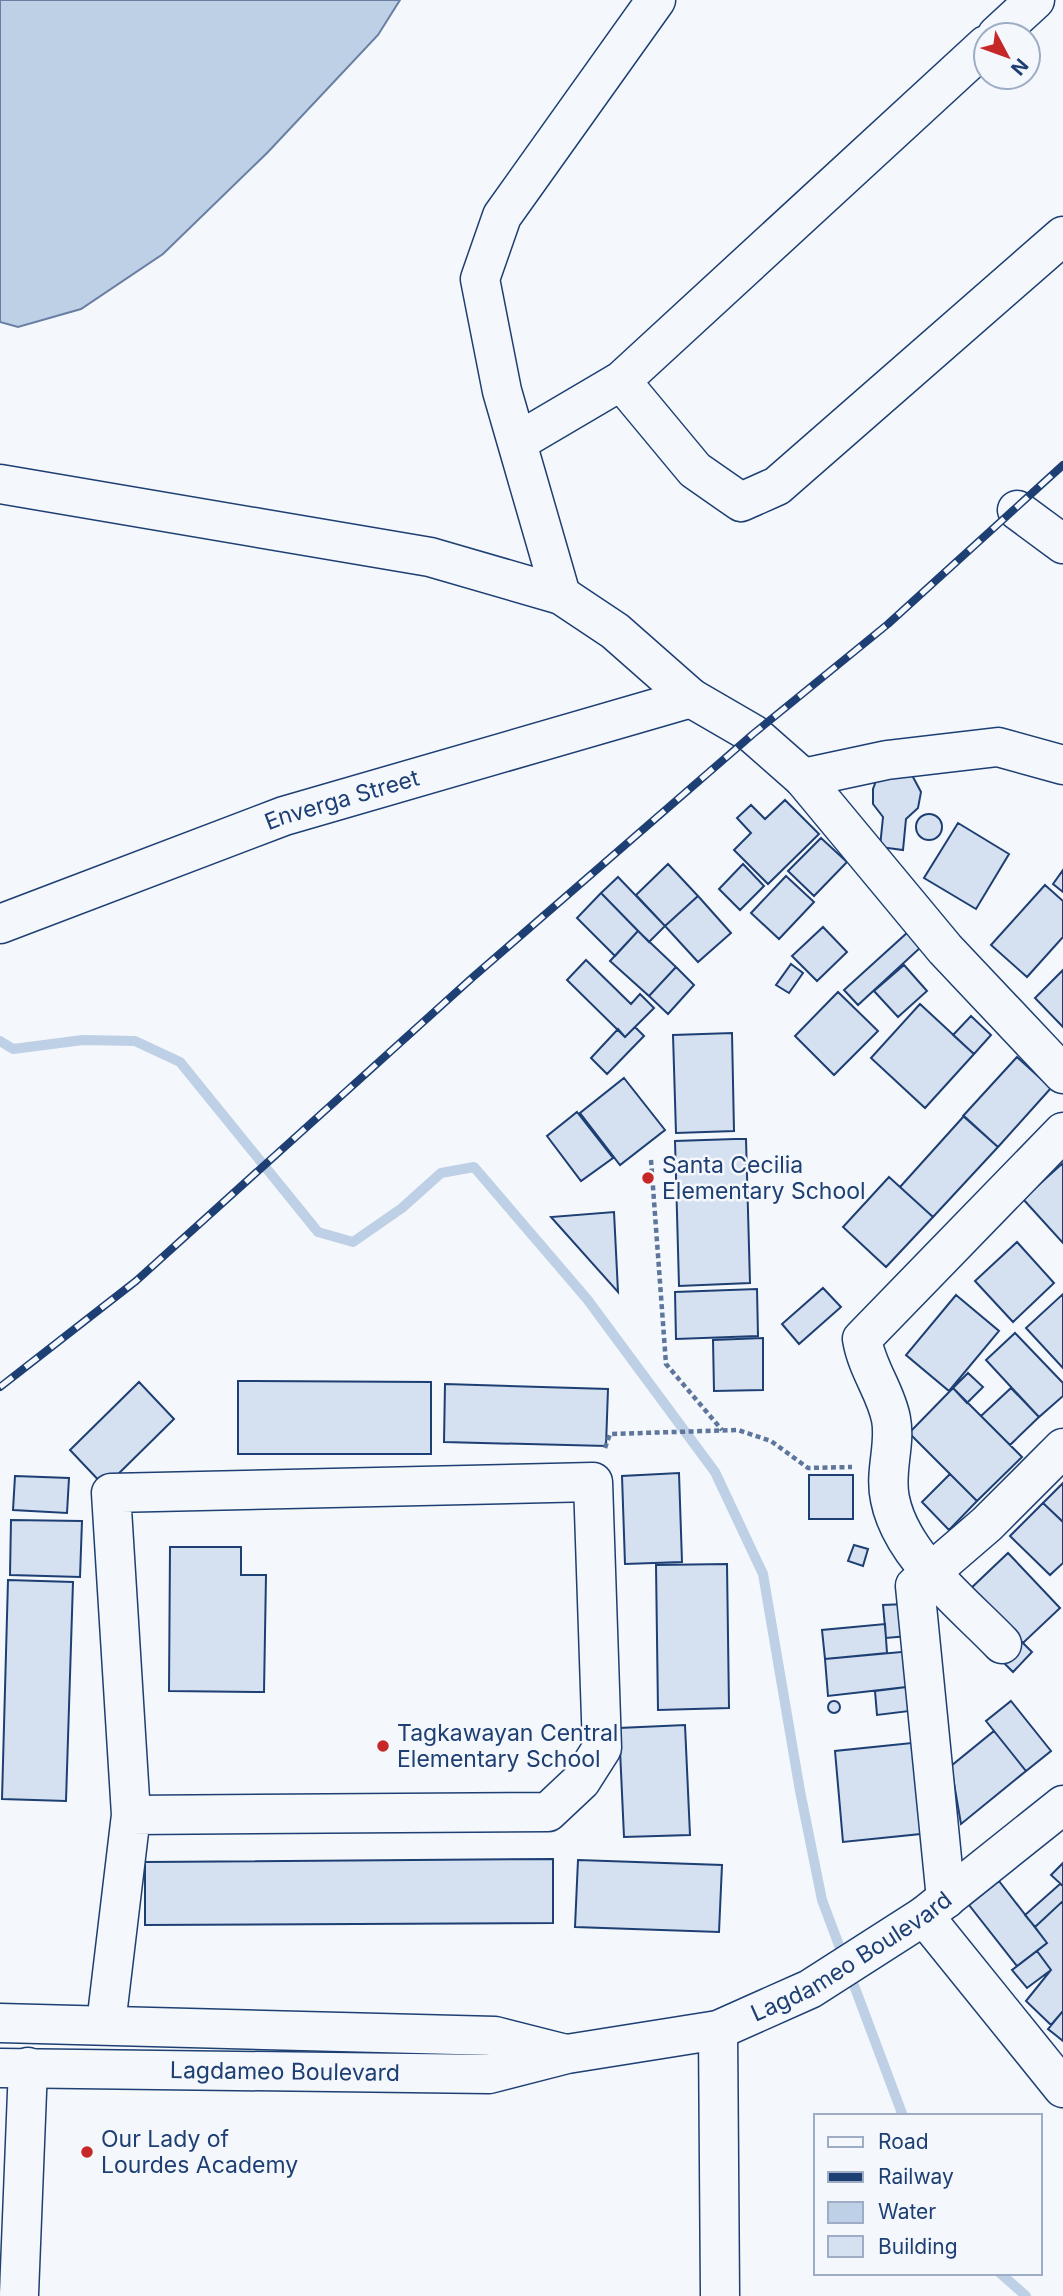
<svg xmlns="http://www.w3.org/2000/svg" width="1063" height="2296" font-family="Inter,sans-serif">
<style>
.water{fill:#bed0e5;stroke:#687fa3;stroke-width:2}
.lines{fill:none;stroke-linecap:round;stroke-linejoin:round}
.stream{stroke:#bed0e5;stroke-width:10}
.building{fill:#d5e0f0;stroke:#1d3f73;stroke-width:2}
.minor-casing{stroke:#1d3f73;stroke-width:41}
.major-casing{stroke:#1d3f73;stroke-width:41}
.path{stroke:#5e769c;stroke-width:4.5;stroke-dasharray:5 3.5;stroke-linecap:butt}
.minor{stroke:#f4f7fb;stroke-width:38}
.major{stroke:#f4f7fb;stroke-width:38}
.rail-casing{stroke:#1d3f73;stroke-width:8}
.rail{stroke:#f4f7fb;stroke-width:5;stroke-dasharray:16;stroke-linecap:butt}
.poi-dot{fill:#c62828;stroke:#f4f7fb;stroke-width:2.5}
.labels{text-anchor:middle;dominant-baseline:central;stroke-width:5;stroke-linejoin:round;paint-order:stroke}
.street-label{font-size:23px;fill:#1d3f73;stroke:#f4f7fb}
.poi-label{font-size:23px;fill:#1d3f73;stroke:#f4f7fb;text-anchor:start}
</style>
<rect width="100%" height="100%" fill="#f4f7fb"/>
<path class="water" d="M0,0H400L378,35L268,152L163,254L81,309L18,327L0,322Z"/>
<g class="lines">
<path class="stream" d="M0,1041L13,1049L83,1040L135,1041L180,1062L318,1232L353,1242L402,1208L441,1173L474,1167L587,1299L715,1472L763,1574L800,1791L822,1900L903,2116
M1000,2273L1026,2296"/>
</g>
<path class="building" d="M906,773L913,777L921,792L918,808L906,819L903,850L880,847L883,817L873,804V789L876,781Z
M785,800L819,834L768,884L734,850L751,833L737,818L751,805L765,819Z
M916 827a13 13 0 1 1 26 0a13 13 0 1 1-26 0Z
M958,823L1009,854L976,909L924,878Z
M821,838L847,862L814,896L788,871Z
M668,864L698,896L665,926L636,895Z
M743,864L764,886L740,910L719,889Z
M1063,870V892L1053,884Z
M786,876L814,902L779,939L751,913Z
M618,877L665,926L649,942L601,893Z
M1045,885L1063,901V937L1027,977L991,945Z
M601,893L638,931L615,956L577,918Z
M698,896L731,933L698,962L665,926Z
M823,927L847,952L817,981L792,956Z
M638,931L676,967L649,996L610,961Z
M908,932L921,947L858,1005L844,990Z
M586,960L631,1004L640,994L654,1008L625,1037L567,980Z
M791,964L803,973L789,993L776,985Z
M904,965L927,991L898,1017L874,991Z
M676,967L694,985L668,1014L649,996Z
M1063,970V1027L1035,998Z
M838,992L878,1031L834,1075L795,1036Z
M920,1004L974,1054L925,1108L871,1058Z
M971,1016L991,1035L974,1054L953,1035Z
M635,1027L644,1036L607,1074L591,1058L618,1029L625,1037Z
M732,1033L734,1131L676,1133L673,1035Z
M1017,1057L1051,1088L998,1147L963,1116Z
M624,1078L665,1130L620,1165L580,1113Z
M577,1112L613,1158L581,1181L547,1136Z
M964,1116L998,1147L933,1217L900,1187Z
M735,1139H746L750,1283L679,1286L675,1141Z
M1063,1163V1243L1023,1199Z
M889,1177L933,1217L886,1267L843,1227Z
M614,1212L618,1292L551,1217Z
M1017,1242L1054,1283L1013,1322L975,1281Z
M823,1288L841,1307L799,1344L782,1324Z
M757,1289L758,1336L676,1339L675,1292Z
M1063,1294V1368L1026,1328Z
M956,1295L999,1331L949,1391L906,1355Z
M1015,1333L1063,1383V1396L1039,1417L986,1360Z
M763,1338V1390L714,1391L713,1340Z
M968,1373L983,1387L967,1403L953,1388Z
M238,1381L431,1382V1454H238Z
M139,1382L174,1419L105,1487L70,1450Z
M445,1384L608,1389L606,1446L444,1442Z
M953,1388L1022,1457L977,1501L909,1433Z
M1011,1388L1039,1417L1010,1445L981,1416Z
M679,1473L682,1562L625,1564L622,1476Z
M950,1474L977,1501L949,1530L922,1502Z
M809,1475H853V1519H809Z
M15,1476L69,1478L67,1513L13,1510Z
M1063,1483V1522L1043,1503Z
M1043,1503L1063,1522V1563L1050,1575L1010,1536Z
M11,1520L82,1521L80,1577L10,1575Z
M854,1545L868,1549L863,1566L848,1561Z
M170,1547H241V1575H266L264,1692L169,1691Z
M1008,1553L1060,1608L1023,1643L967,1592Z
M727,1564L729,1708L658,1710L656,1565Z
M8,1580L73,1582L66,1801L2,1799Z
M905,1604L908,1636L886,1638L883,1605Z
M885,1624L887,1653L825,1659L822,1630Z
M1013,1633L1032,1652L1013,1672L994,1653Z
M912,1651L915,1686L828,1696L825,1659Z
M915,1686L918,1710L877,1715L875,1691Z
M1011,1701L1051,1751L1026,1771L986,1721Z
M828 1707a6 6 0 1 1 12 0a6 6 0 1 1-12 0Z
M685,1725L690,1835L624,1837L619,1728Z
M994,1731L1026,1771L961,1824L951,1766Z
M931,1741L940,1832L843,1842L835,1751Z
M553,1859V1923L145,1925V1862Z
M578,1860L722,1865L719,1932L575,1927Z
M1063,1863V1886L1051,1875Z
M999,1881L1047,1943L1017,1966L969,1905Z
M1060,1884L1063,1886V1901L1035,1927L1025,1915Z
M1063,1901V2011L1051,2025L1026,2001L1051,1970L1037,1951L1047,1943L1035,1927Z
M1037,1951L1051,1970L1027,1988L1012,1970Z
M1063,2011V2041L1048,2029Z"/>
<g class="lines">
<g class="minor-casing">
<g id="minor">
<path d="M997,35L1035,0"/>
<path d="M621,381L695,470L741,502L777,486L1063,236"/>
<path d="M519,441L621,381L986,45"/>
<path d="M1017,510L1063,544"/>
<path d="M561,595L502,391L480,279L502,216L656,0"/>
<path d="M803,778L887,760L998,747L1063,765"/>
<path id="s1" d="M0,924L284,816L691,698"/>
<path d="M1002,1644C963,1603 901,1556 890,1499C884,1472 896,1445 891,1419C886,1392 867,1369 862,1339L1063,1132"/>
<path d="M946,1899L915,1586L987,1524L1063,1448"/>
<path d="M924,1916L1063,2088"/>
<path d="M106,2024L131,1815L111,1493L593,1482L602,1748L581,1781L548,1812L131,1815"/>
<path d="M718,2030L720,2296"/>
<path d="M19,2294L28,2067"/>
</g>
</g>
<g class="major-casing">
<g id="major">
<path d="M0,484L430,557L561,595L615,631L691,698L753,734L803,778L945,949L1063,1074"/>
<path d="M0,2023L495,2036L562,2053"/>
<path id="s2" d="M0,2068L489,2074L567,2054L718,2030L810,1989L924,1916L1063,1805"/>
</g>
</g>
<path class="path" d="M651,1160L666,1364L722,1430
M605,1448L610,1434L738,1430L771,1441L808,1468L852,1467"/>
<use href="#minor" class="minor"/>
<use href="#major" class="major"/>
<g class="rail-casing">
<path id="rail" d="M0,1387L136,1281L473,977L753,734L888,624L1063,465"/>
</g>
<use href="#rail" class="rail"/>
</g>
<g class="poi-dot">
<circle cx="648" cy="1178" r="7"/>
<circle cx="383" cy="1746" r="7"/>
<circle cx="87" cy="2152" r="7"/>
</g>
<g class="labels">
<g class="street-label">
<text stroke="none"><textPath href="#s1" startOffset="364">Enverga Street</textPath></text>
<text stroke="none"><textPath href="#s2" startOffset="875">Lagdameo Boulevard</textPath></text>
<text stroke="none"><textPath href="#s2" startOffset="285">Lagdameo Boulevard</textPath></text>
</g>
<g class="poi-label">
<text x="662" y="1165">Santa Cecilia<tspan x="662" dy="26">Elementary School</tspan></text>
<text x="397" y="1733">Tagkawayan Central<tspan x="397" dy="26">Elementary School</tspan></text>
<text x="101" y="2139">Our Lady of<tspan x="101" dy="26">Lourdes Academy</tspan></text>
</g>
</g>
<rect x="814" y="2114" width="228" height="161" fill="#f4f7fb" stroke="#9eadc5" stroke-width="2"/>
<rect x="828" y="2137" width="35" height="10" fill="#f4f7fb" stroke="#9eadc5" stroke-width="2"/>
<text x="878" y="2149" font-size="21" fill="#1d3f73">Road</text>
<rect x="828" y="2172" width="35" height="10" fill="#1d3f73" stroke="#9eadc5" stroke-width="2"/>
<text x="878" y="2184" font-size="21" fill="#1d3f73">Railway</text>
<rect x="828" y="2202" width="35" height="21" fill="#bed0e5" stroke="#9eadc5" stroke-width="2"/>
<text x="878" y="2219" font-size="21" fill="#1d3f73">Water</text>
<rect x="828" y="2236" width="35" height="21" fill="#d5e0f0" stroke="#9eadc5" stroke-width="2"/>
<text x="878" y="2254" font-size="21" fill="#1d3f73">Building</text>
<g transform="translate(1007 56) rotate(131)"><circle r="33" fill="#f4f7fb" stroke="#9eadc5" stroke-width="2"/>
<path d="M0-5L12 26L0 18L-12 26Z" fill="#c62828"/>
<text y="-10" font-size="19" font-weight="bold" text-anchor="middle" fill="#1d3f73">N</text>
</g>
</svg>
